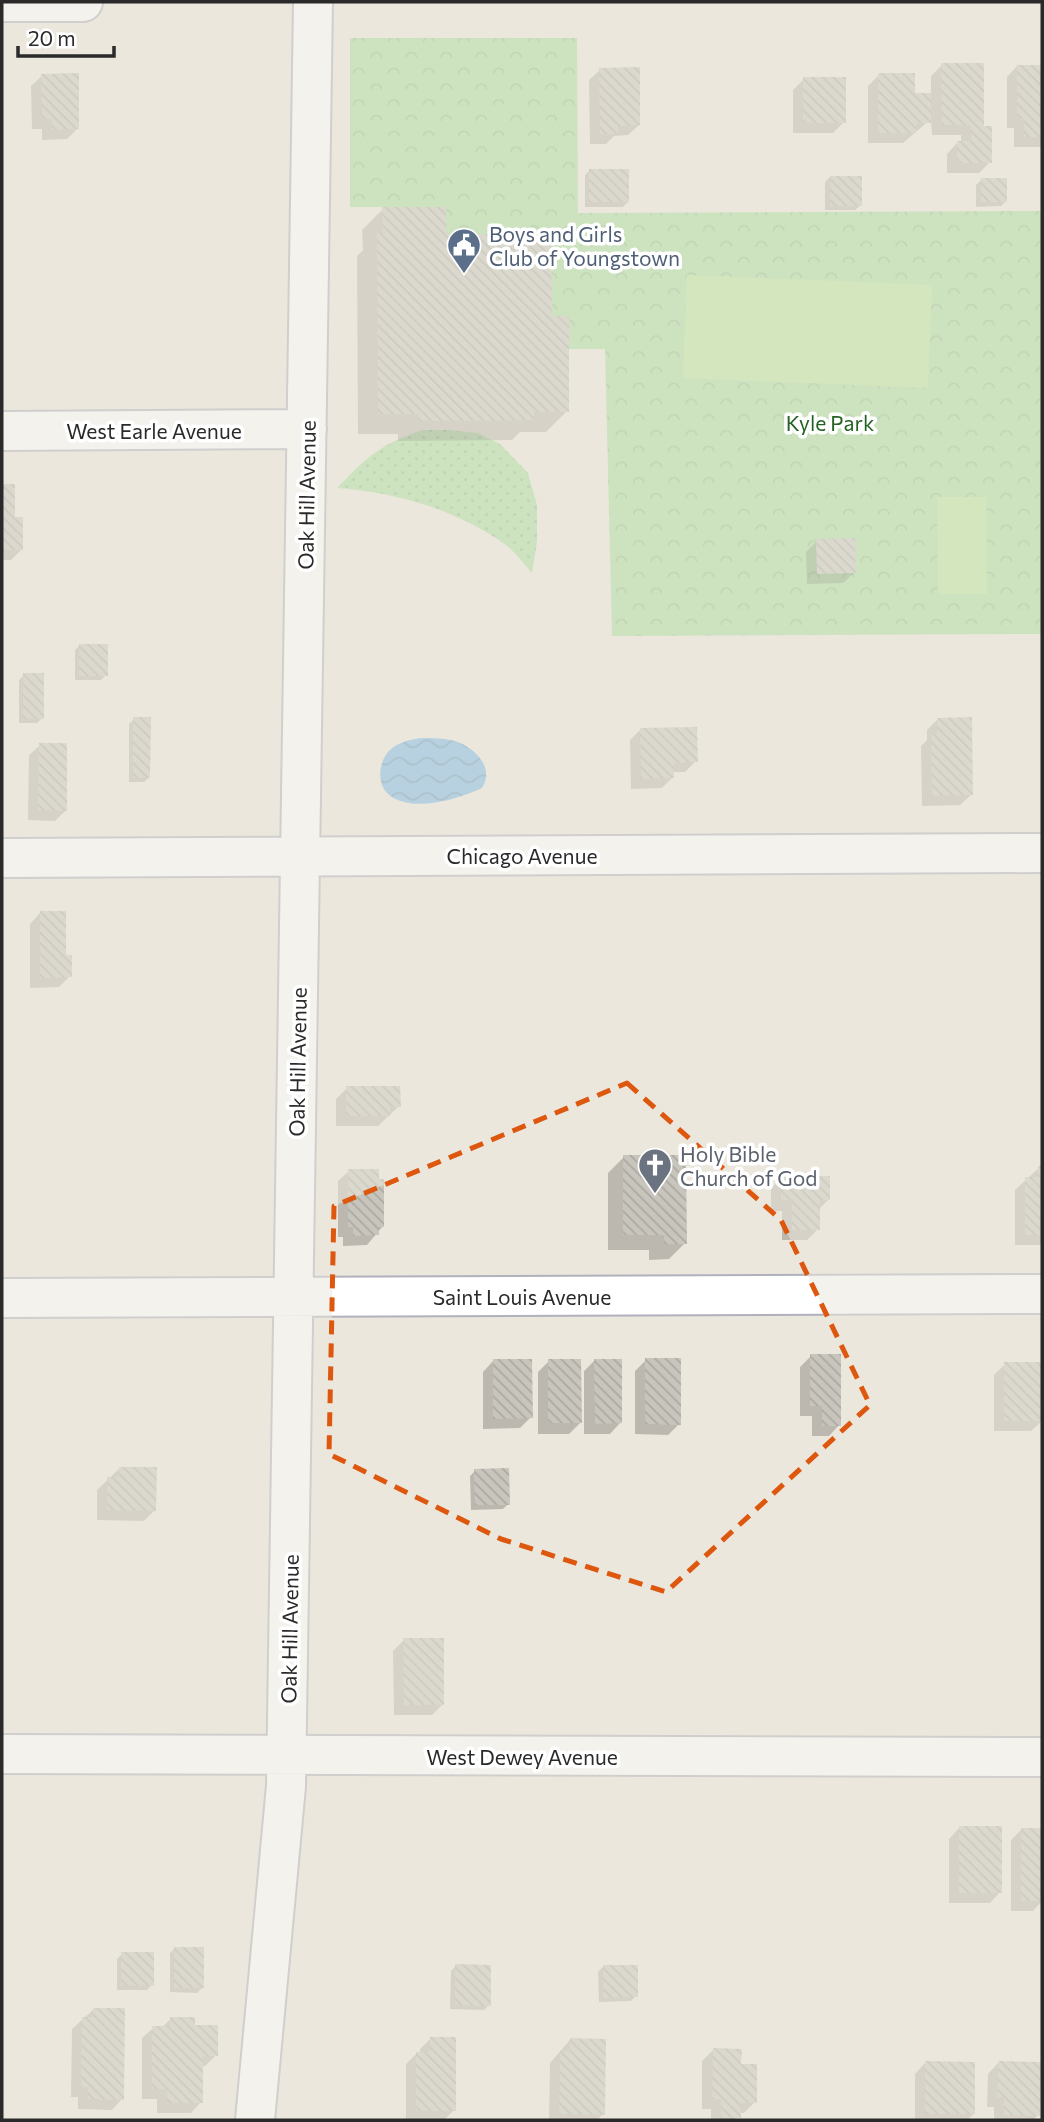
<svg xmlns="http://www.w3.org/2000/svg" width="1044" height="2122" font-family="Commissioner,sans-serif">
<style>
.grass{fill:url(#grass-dots)}
.park{fill:url(#park-crowns)}
.pitch{fill:#b9e49a}
.water{fill:url(#water-waves)}
.shadow{fill:#0003}
.building{fill:url(#building-back-hatch)}
.lines{fill:none;stroke-linecap:round;stroke-linejoin:round}
.minor-casing{stroke:#b1b1bd;stroke-width:42}
.minor{stroke:#fff;stroke-width:38}
.marked{fill:none;stroke:#de570e;stroke-width:5;stroke-dasharray:14 9;stroke-linejoin:round}
.labels{text-anchor:middle;dominant-baseline:central;stroke-width:7;stroke-linejoin:round;paint-order:stroke}
.service-label{font-size:21px;fill:#4e5e75;stroke:#fff;text-anchor:start}
.park-label{font-size:21px;fill:#236220;stroke:#fff}
.street-label{font-size:21px;fill:#2a2a2a;stroke:#fff}
.worship-label{font-size:21px;fill:#5b616d;stroke:#fff;text-anchor:start}
</style>
<defs>
<pattern id="grass-dots" width="8" height="8" patternUnits="userSpaceOnUse" patternTransform="scale(1.75)"><rect width="8" height="8" fill="#a9de9e"/><path d="M2 2h.1M6 6h.1" fill="none" stroke="#92bf88" stroke-width="1.8" stroke-linecap="round"/></pattern>
<pattern id="park-crowns" width="20" height="18" patternUnits="userSpaceOnUse" patternTransform="scale(1.75)"><rect width="20" height="18" fill="#a9de9e"/><path d="M2 6a3 3 0 1 1 6 0M12 15a3 3 0 1 1 6 0" fill="none" stroke="#92bf88"/></pattern>
<pattern id="water-waves" width="16" height="10" patternUnits="userSpaceOnUse" patternTransform="scale(1.75)"><rect width="16" height="10" fill="#78b7e5"/><path d="M0 5q4-4 8 0t8 0" fill="none" stroke="#6395ba"/></pattern>
<pattern id="building-back-hatch" width="6" height="6" patternUnits="userSpaceOnUse" patternTransform="scale(1.75)"><rect width="6" height="6" fill="#c7c5bc"/><path d="M-1 5l2 2M0 0l6 6M5-1l2 2" fill="none" stroke="#aba9a2"/></pattern>
</defs>
<rect width="100%" height="100%" fill="#ebe7dd"/>
<path class="grass" d="M423,430H449L478,433L500,444L528,473L537,505V542L532,573C524,564 516,553 506,545C457,510 396,492 337,488C367,457 380,444 423,430Z"/>
<path class="park" d="M350,38H577L578,213L1042,211V634L612,636L605,349H569L552,316L446,234V207H350Z"/>
<path class="pitch" d="M687,275L932,285L928,388L683,378Z
M937,497H986L987,594H938Z"/>
<path class="water" d="M421,738C432,738 444,738 455,741C475,748 495,767 482,788C459,799 410,814 388,794C376,783 379,760 390,750C398,742 410,740 421,738Z"/>
<path class="shadow" d="M942,65L983,128L990,162L979,173H947V154L957,143H961V135H932L931,119L903,143H868V86L879,75L913,94H931V76Z
M1017,66H1042V147H1014V128H1007V77Z
M600,70L639,125L628,135L614,136L606,144H590L589,80Z
M42,76L78,128L67,139L42,140V129H32L31,86Z
M804,79L844,122L833,133H793V90Z
M590,170L628,202L623,207H585V175Z
M830,177L860,206L855,210H825V182Z
M981,180L1006,201L1001,206L976,207V185Z
M383,209L445,236L550,318L567,411L546,432H520L512,440L398,441V434H358L357,256L363,250L362,230Z
M2,486H14V518L22,549L11,560H2Z
M817,541L854,573L843,583L807,584L806,552Z
M80,645L106,675L101,680H75V650Z
M24,675L42,718L37,723H19V680Z
M134,719L149,777L144,782H129V724Z
M938,719L971,795L960,805L922,806L921,746L927,740V730Z
M641,729L696,761L685,772H673V777L662,788L631,789L630,740Z
M40,745L66,810L55,821L28,820L29,755Z
M40,913L64,957L70,976L59,987L30,988V924Z
M347,1088L399,1106L378,1126H336V1099Z
M624,1157L685,1243L669,1259L649,1260V1250H608V1173Z
M1039,1168H1042V1245H1015V1190Z
M349,1171L383,1226L367,1245L343,1246V1237H338V1181Z
M782,1178L828,1200L818,1210V1229L807,1240H782V1211H771V1188Z
M811,1356L839,1425L829,1436H812V1416H800V1367Z
M595,1360L620,1423L610,1434H584V1371Z
M646,1360L679,1424L668,1435L635,1434V1371Z
M493,1361L531,1417L520,1428L483,1429V1372Z
M549,1361L580,1423L569,1434H538V1372Z
M1005,1364H1042V1421L1031,1431H994V1375Z
M119,1469L155,1510L144,1521L97,1520V1490Z
M475,1471L508,1504L503,1509L471,1510L470,1476Z
M404,1640L442,1705L432,1715H394L393,1651Z
M959,1828L1000,1892L990,1903H949V1839Z
M1022,1829L1042,1830V1901L1033,1911H1011V1840Z
M175,1948L202,1988L197,1993L170,1992V1953Z
M122,1954L152,1985L147,1990H117V1959Z
M456,1966L489,2005L484,2010L450,2009L451,1971Z
M603,1967L636,1996L631,2001L599,2002L598,1972Z
M94,2009L122,2099L112,2110L78,2109V2097H71L72,2029Z
M171,2019L193,2027L216,2055L205,2066H201V2102L191,2113H157V2099H142V2038L153,2028H161Z
M431,2038L454,2110L444,2120H406V2064L417,2053H420V2049Z
M570,2040L603,2114L597,2120H549L550,2063Z
M713,2050L740,2066L755,2102L744,2113H739L735,2120H711V2109H702V2061Z
M925,2063L974,2114L967,2120H915V2074Z
M998,2063L1038,2115L1033,2120H994V2107H987L988,2074Z"/>
<path class="building" d="M941,63H984V126H992V163H957V141H971V125H942Z
M1017,65H1042V137H1024V118H1017Z
M640,67V125L618,126V134H600L599,68Z
M79,73V129L52,130V119H42L41,74Z
M878,73H915V93H931V123H916V133H878Z
M803,77H846V123H803Z
M589,169H629V202H589Z
M830,176H862V206H830Z
M981,178H1007V202H981Z
M382,207H446V234H551L552,316H569V412H534V420L418,421V414H378L377,233H383Z
M2,484H15V517H23V550H2Z
M855,538L856,573L817,574L816,539Z
M79,644H108V676H79Z
M23,673H44V719H23Z
M133,717H151L150,778H133Z
M972,717L973,795L932,796L931,734H937V718Z
M697,727L698,762L674,763V778L641,779L640,728Z
M39,743H67V811L38,810Z
M40,911H66V955H72V977L40,978Z
M346,1086H400L401,1107H390V1116H346Z
M623,1155H686L687,1244H664V1235H623Z
M1038,1166H1042V1235H1025V1177H1038Z
M348,1169H379V1179H384V1227H379V1235L353,1236V1227H348Z
M781,1176H830V1200H820V1230H792V1200H781Z
M810,1354H841V1426H822V1406H810Z
M645,1358H681V1425L645,1424Z
M493,1359H532L533,1418L493,1419Z
M548,1359H581L582,1423H548Z
M594,1359H622V1423L595,1424Z
M1004,1362H1042V1421H1004Z
M119,1467H157L156,1511L107,1510V1477H119Z
M509,1468L510,1505H475L474,1469Z
M403,1638H444V1705H404Z
M959,1826H1002V1893H959Z
M1021,1828H1042V1901H1021Z
M174,1947H204V1988H174Z
M121,1952H154V1986L121,1985Z
M455,1964L491,1965V2006L455,2005Z
M603,1965H638V1997L603,1998Z
M93,2008H125L124,2100L88,2099V2087H81L82,2017H93Z
M170,2017H195V2025H218V2056H203V2103H167V2089H152V2026H170Z
M430,2037H456V2111H416V2052H430Z
M570,2038L606,2039L605,2115L559,2114L560,2051H570Z
M713,2048L742,2049L741,2064H757V2103H741V2118H721V2099H712Z
M925,2061L975,2062V2114H925Z
M998,2061L1041,2062L1040,2116L1004,2115V2097H997Z"/>
<g class="lines">
<g class="minor-casing">
<path id="minor" d="M2,2H83
M2,431L307,429
M2,858L1042,853
M2,1298L1042,1294
M2,1754L1042,1757
M255,2120L286,1786L313,2"/>
</g>
<use href="#minor" class="minor"/>
</g>
<path d="M0 0H1044V2122H0ZM627,1083L781,1220L870,1405L666,1592L501,1539L329,1454L334,1206Z" fill="#ebe7dd" fill-opacity=".55" fill-rule="evenodd"/>
<path class="marked" d="M627,1083L781,1220L870,1405L666,1592L501,1539L329,1454L334,1206Z"/>
<defs>
<g id="civic-pin" transform="scale(1.75)"><path d="M0 17L-7.5 6A9.5 9.5 0 1 1 7.5 6Z" fill="#5c6f8a" stroke="#fff"/><path d="M-.6-6.5H3V-4.5H.6V-3L4-1V1h2V6H-6V1h2V-1L-.6-3ZM-1.2 2.5V6h2.4V2.5Z" fill="#fff"/></g>
<g id="church-pin" transform="scale(1.75)"><path d="M0 17L-7.5 6A9.5 9.5 0 1 1 7.5 6Z" fill="#6b7280" stroke="#fff"/><path d="M-1.2-6h2.4v3.5h3.3v2.4h-3.3V6h-2.4V-.1h-3.3v-2.4h3.3Z" fill="#fff"/></g>
</defs>
<g fill-rule="evenodd">
<use href="#civic-pin" x="464" y="245"/>
<use href="#church-pin" x="655" y="1165"/>
</g>
<g class="labels">
<g class="service-label">
<text x="489" y="233">Boys and Girls<tspan x="489" dy="24">Club of Youngstown</tspan></text>
</g>
<g class="park-label">
<text x="830" y="422">Kyle Park</text>
</g>
<g class="street-label">
<text x="154" y="430">West Earle Avenue</text>
<text transform="translate(306 495) rotate(-89)">Oak Hill Avenue</text>
<text x="522" y="855">Chicago Avenue</text>
<text transform="translate(297 1062) rotate(-89)">Oak Hill Avenue</text>
<text x="522" y="1296">Saint Louis Avenue</text>
<text transform="translate(289 1629) rotate(-89)">Oak Hill Avenue</text>
<text x="522" y="1756">West Dewey Avenue</text>
</g>
<g class="worship-label">
<text x="680" y="1153">Holy Bible<tspan x="680" dy="24">Church of God</tspan></text>
</g>
</g>
<rect width="1044" height="2122" fill="none" stroke="#2a2a2a" stroke-width="7"/>
<path d="M18 46v10h96v-10" fill="none" stroke="#2a2a2a" stroke-width="3.5"/>
<text x="28" y="46" font-size="21" fill="#2a2a2a" stroke="#ffffff" stroke-width="5" paint-order="stroke">20 m</text>
</svg>
